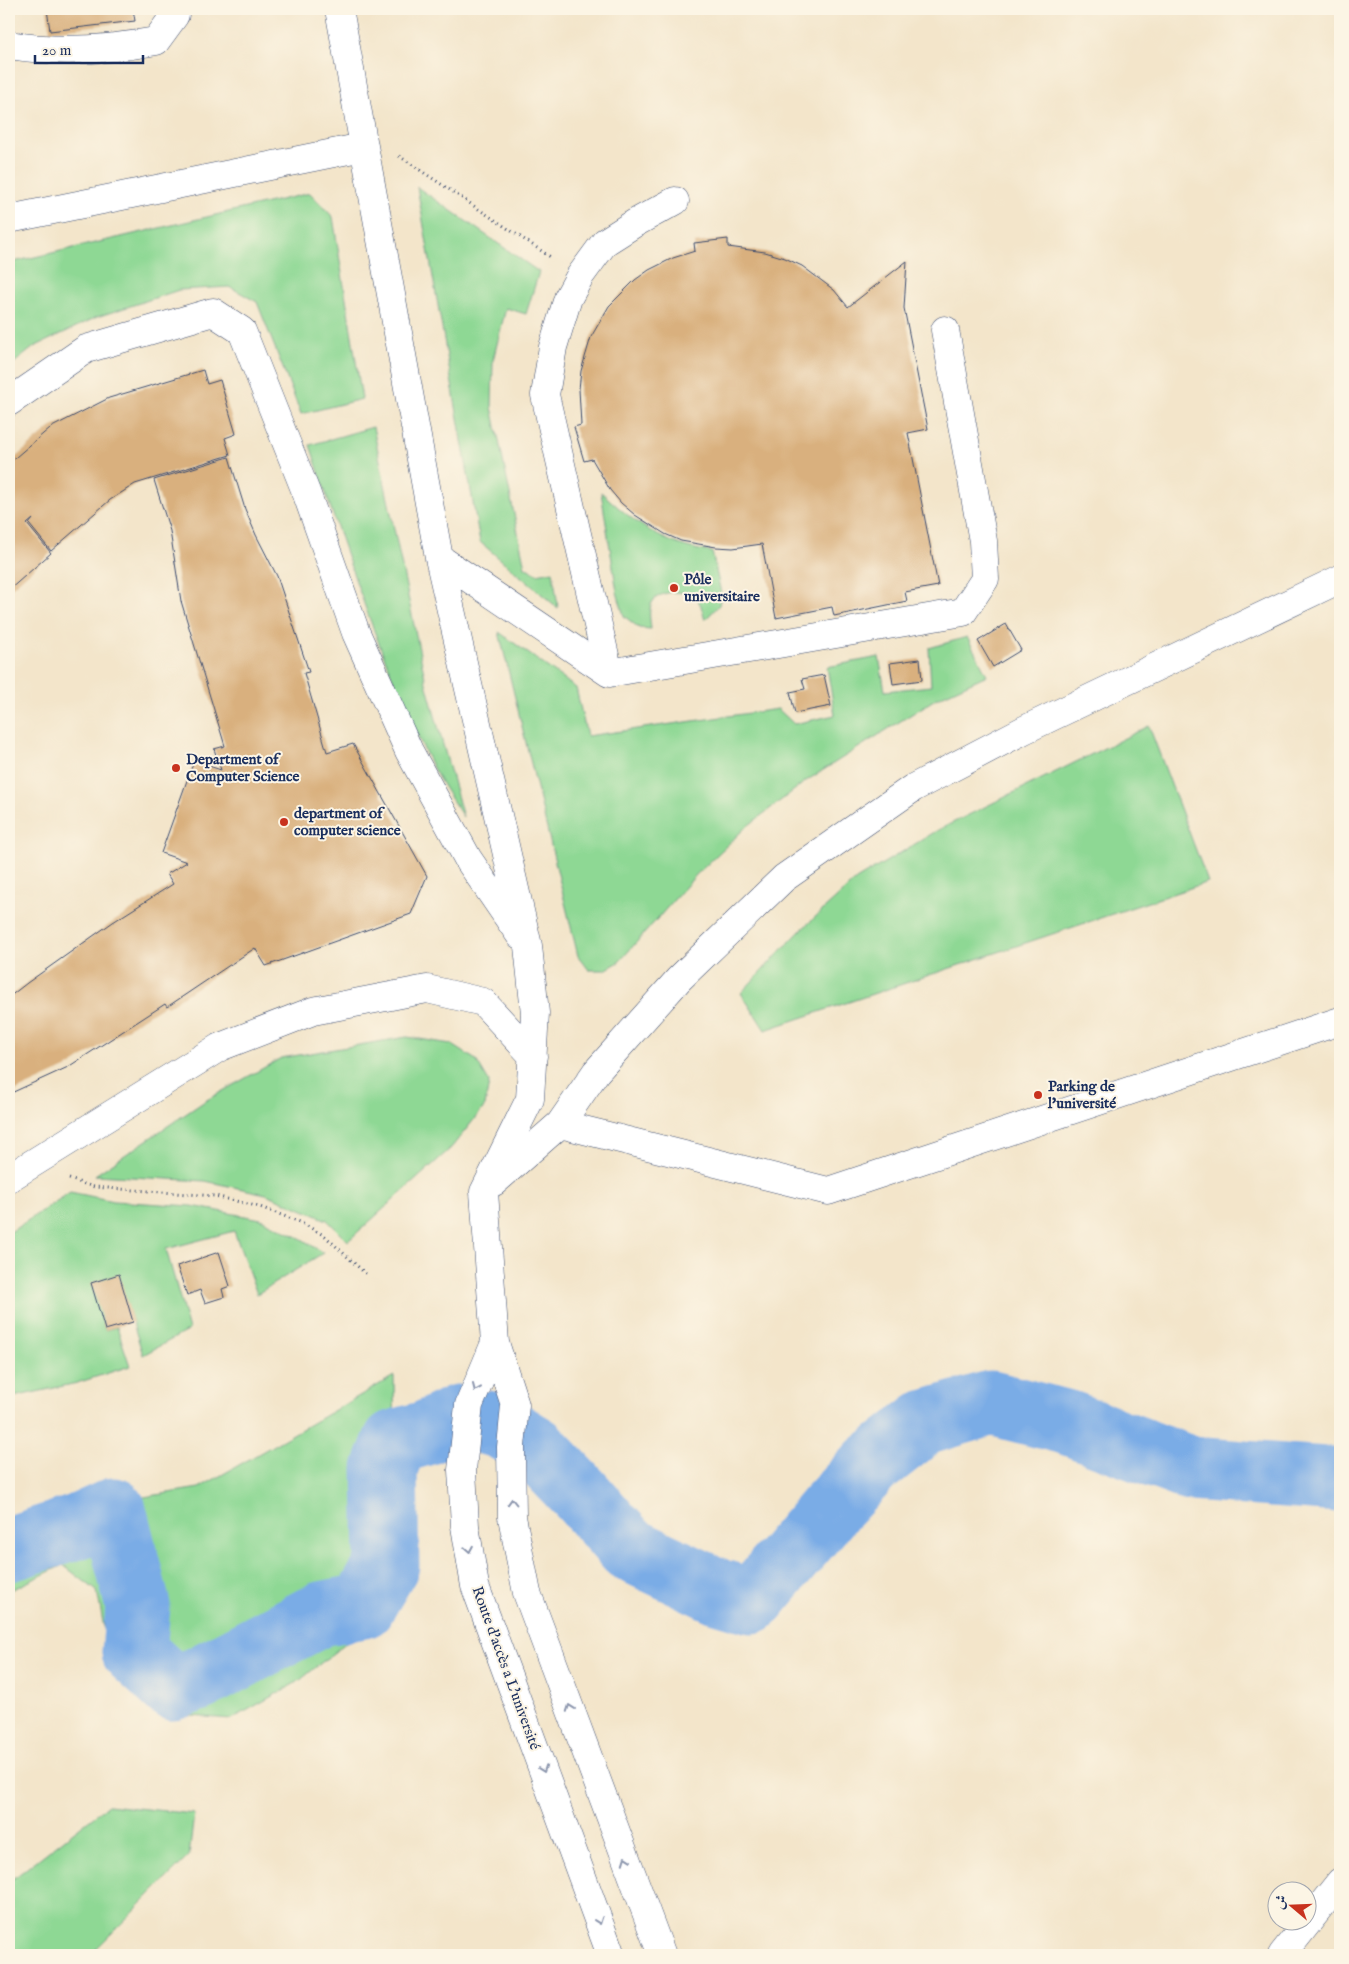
<svg xmlns="http://www.w3.org/2000/svg" width="1349" height="1964" font-family="'IM FELL English',Amiri,serif">
<style>
.green{fill:#8ed894;stroke:#548479}
.lines{fill:none;stroke-linecap:round;stroke-linejoin:round}
.river{stroke:#7aace6;stroke-width:65}
.building{fill:#d9b07e}
.minor-casing{stroke:#3b4a6e;stroke-width:29}
.major-casing{stroke:#3b4a6e;stroke-width:29}
.path{stroke:#3b4a6e;stroke-width:3;stroke-dasharray:1 4;stroke-linecap:butt}
.minor{stroke:#fff;stroke-width:28}
.major{stroke:#fff;stroke-width:28}
.oneway{stroke:#8d97ae}
.poi-dot{fill:#c8321e;stroke:#fcf5e5;stroke-width:2}
.labels{text-anchor:middle;dominant-baseline:central;stroke-width:4;stroke-linejoin:round;paint-order:stroke}
.poi-label{font-size:15px;font-weight:bold;fill:#1b2f5e;stroke:#fcf5e5;text-anchor:start}
.street-label{font-size:15px;fill:#1b2f5e;stroke:#fcf5e5}
</style>
<rect width="100%" height="100%" fill="#fcf5e5"/>
<filter id="ink" filterUnits="userSpaceOnUse"><feTurbulence type="fractalNoise" baseFrequency=".02" numOctaves="2"/><feDisplacementMap in="SourceGraphic" scale="10" xChannelSelector="R" yChannelSelector="G"/><feConvolveMatrix kernelMatrix="1 2 1 2 8 2 1 2 1" color-interpolation-filters="sRGB"/></filter>
<filter id="wash" filterUnits="userSpaceOnUse"><feTurbulence type="fractalNoise" baseFrequency=".0096" numOctaves="4" result="noise"/><feDisplacementMap in="SourceGraphic" scale="20" xChannelSelector="R" yChannelSelector="G"/><feGaussianBlur stdDeviation="1.12" result="paint"/><feColorMatrix in="noise" values="0 0 0 0 0 0 0 0 0 0 0 0 0 0 0 0 0 1.4 0 .05"/><feComposite in="paint" operator="in"/></filter>
<g filter="url(#wash)">
<rect width="100%" height="100%" fill="#f3e5ca"/>
<path class="green" d="M417,187L539,272L526,314L506,308L493,360L492,407L525,567L537,574L553,571L558,608L480,542Z
M310,193L333,217L362,399L301,414L257,302L230,287L179,290L97,317L34,347L9,367V263Z
M373,427L426,683L463,817C453,801 442,785 433,768C382,664 346,555 310,445Z
M601,492C636,524 664,546 712,552L721,593L719,605L705,620C703,615 702,606 699,602C690,590 666,589 655,599C647,606 650,619 651,629L639,628L624,616L617,592Z
M499,632L576,688L587,736L778,709L794,724L835,715L827,667L879,657L885,691L931,686L929,648L967,637L987,675L937,698L806,781L745,828L696,875L619,962L605,970H589L578,956Z
M1149,726L1208,882L765,1030L741,993L800,931L856,880L938,830Z
M407,1037L451,1044L476,1060L489,1082L485,1106L451,1148L348,1241L327,1220L266,1194L205,1181L95,1175L205,1101L281,1058Z
M70,1192L114,1201L192,1206L261,1219L302,1239L323,1253L257,1294L234,1231L166,1249L189,1330L143,1355L118,1275L92,1283L105,1330L117,1327L130,1366L77,1383L9,1398V1233Z
M394,1376L395,1468L405,1579L359,1632L299,1681L232,1719L162,1714L111,1664L97,1591L63,1565L9,1591V1519L199,1488Z
M108,1805L194,1814L189,1856L90,1955H9V1882Z"/>
<g class="lines">
<path class="river" d="M487,1423L500,1426L536,1448L581,1495L629,1549L718,1591L752,1601L828,1511L871,1465L924,1423L991,1403L1069,1423L1191,1469L1340,1480
M9,1549L77,1527L114,1510L138,1606L134,1652L173,1688L200,1678L321,1614L363,1606L387,1565L385,1469L395,1442L426,1433L458,1417"/>
</g>
<g id="blocks">
<path class="building" d="M47,9H133L135,21L50,31Z
M728,239V247L765,252L785,258L802,266L834,290L848,307L907,261L904,308L928,429L908,433L938,586L905,592L907,601L834,616L832,607L776,618L762,544L733,548L716,547L681,541L665,534L635,515L621,503L610,490L592,459L584,461L574,427L581,425L579,389L581,371L591,337L609,306L635,280L649,270L673,258L695,251L694,243Z
M203,370L207,384L220,380L236,434L225,438L230,455L135,484L110,500L51,551L29,524L33,519L27,524L51,553L9,590V463L50,428L109,398Z
M229,457L245,509L256,535L277,576L309,672L304,673L327,752L353,744L427,876L411,914L266,966L255,948L167,1007L165,1004L68,1067L9,1094V997L27,983L113,922L173,884L167,874L187,862L161,853L194,761L221,770L214,749L225,746L181,601L170,531L154,480Z
M1006,624L1021,650L993,667L978,641Z
M920,659L922,680L893,684L890,663Z
M824,675L831,706L795,713L790,692L805,689L802,679Z
M219,1252L230,1286L222,1289L224,1297L205,1303L200,1290L187,1295L177,1266Z
M119,1274L133,1322L105,1330L91,1283Z"/>
</g>
</g>
<g filter="url(#ink)">
<use href="#blocks" fill-opacity="0" stroke="#3b4a6e" stroke-width="1"/>
<g class="lines">
<g class="minor-casing">
<path id="minor" d="M339,9L439,558L528,946L535,1013L530,1099L484,1192
M9,45C57,53 108,50 156,41L175,15V9
M9,219L363,147
M9,402L86,349L213,312L242,331L306,492L356,633L409,751L468,859L520,935
M439,558L609,673L963,612L985,579L983,541L945,330
M609,673L545,395L553,347L568,298L580,276L605,242L635,223L675,201
M560,1124L828,1191L1340,1021
M9,1178L220,1047L313,1011L427,989L483,1002L533,1056
M494,1182L560,1124L596,1072L679,979L784,878L913,788L1024,730L1340,579
M484,1192L495,1343L515,1405L511,1447L512,1517L527,1593L662,1955
M495,1343L469,1405L462,1470L465,1526L475,1586L611,1955"/>
</g>
<g class="major-casing">
<path id="major" d="M1282,1955L1340,1882"/>
</g>
<path class="path" d="M399,156L552,258
M69,1179L94,1187L215,1196L260,1207L300,1222L325,1236L368,1276"/>
<use href="#minor" class="minor"/>
<use href="#major" class="major"/>
</g>
<defs><path id="oneway-chevron" d="M-2-3.5L2.5 0L-2 3.5" fill="none" stroke-width="1.6" stroke-linecap="round" stroke-linejoin="round" transform="scale(1.25)"/></defs>
<g class="oneway">
<use href="#oneway-chevron" transform="translate(476 1388) rotate(113)"/>
<use href="#oneway-chevron" transform="translate(512 1502) rotate(-91)"/>
<use href="#oneway-chevron" transform="translate(469 1549) rotate(80)"/>
<use href="#oneway-chevron" transform="translate(570 1708) rotate(-110)"/>
<use href="#oneway-chevron" transform="translate(543 1769) rotate(70)"/>
<use href="#oneway-chevron" transform="translate(626 1860) rotate(-110)"/>
<use href="#oneway-chevron" transform="translate(599 1921) rotate(70)"/>
</g>
</g>
<g class="poi-dot">
<circle cx="674" cy="588" r="5"/>
<circle cx="176" cy="768" r="5"/>
<circle cx="284" cy="822" r="5"/>
<circle cx="1038" cy="1095" r="5"/>
</g>
<g class="labels">
<g class="poi-label">
<text x="684" y="579">Pôle<tspan x="684" dy="17">universitaire</tspan></text>
<text x="186" y="759">Department of<tspan x="186" dy="17">Computer Science</tspan></text>
<text x="294" y="813">department of<tspan x="294" dy="17">computer science</tspan></text>
<text x="1048" y="1086">Parking de<tspan x="1048" dy="17">l'université</tspan></text>
</g>
<g class="street-label">
<text transform="translate(506 1668) rotate(70)">Route d'accès a L'université</text>
</g>
</g>
<rect width="1349" height="1964" fill="none" stroke="#fcf5e5" stroke-width="30"/>
<g transform="translate(1292 1906) rotate(289)"><circle r="24" fill="#fcf5e5" stroke="#a2a6af"/>
<path d="M0-4L9 19L0 12L-9 19Z" fill="#c8321e"/>
<text y="-8" font-size="14" font-weight="bold" text-anchor="middle" fill="#1b2f5e">ش</text>
</g>
<path d="M35 55v8h108v-8" fill="none" stroke="#1b2f5e" stroke-width="2.5"/>
<text x="42" y="55" font-size="15" fill="#1b2f5e" stroke="#fcf5e5" stroke-width="4" paint-order="stroke">20 m</text>
</svg>
